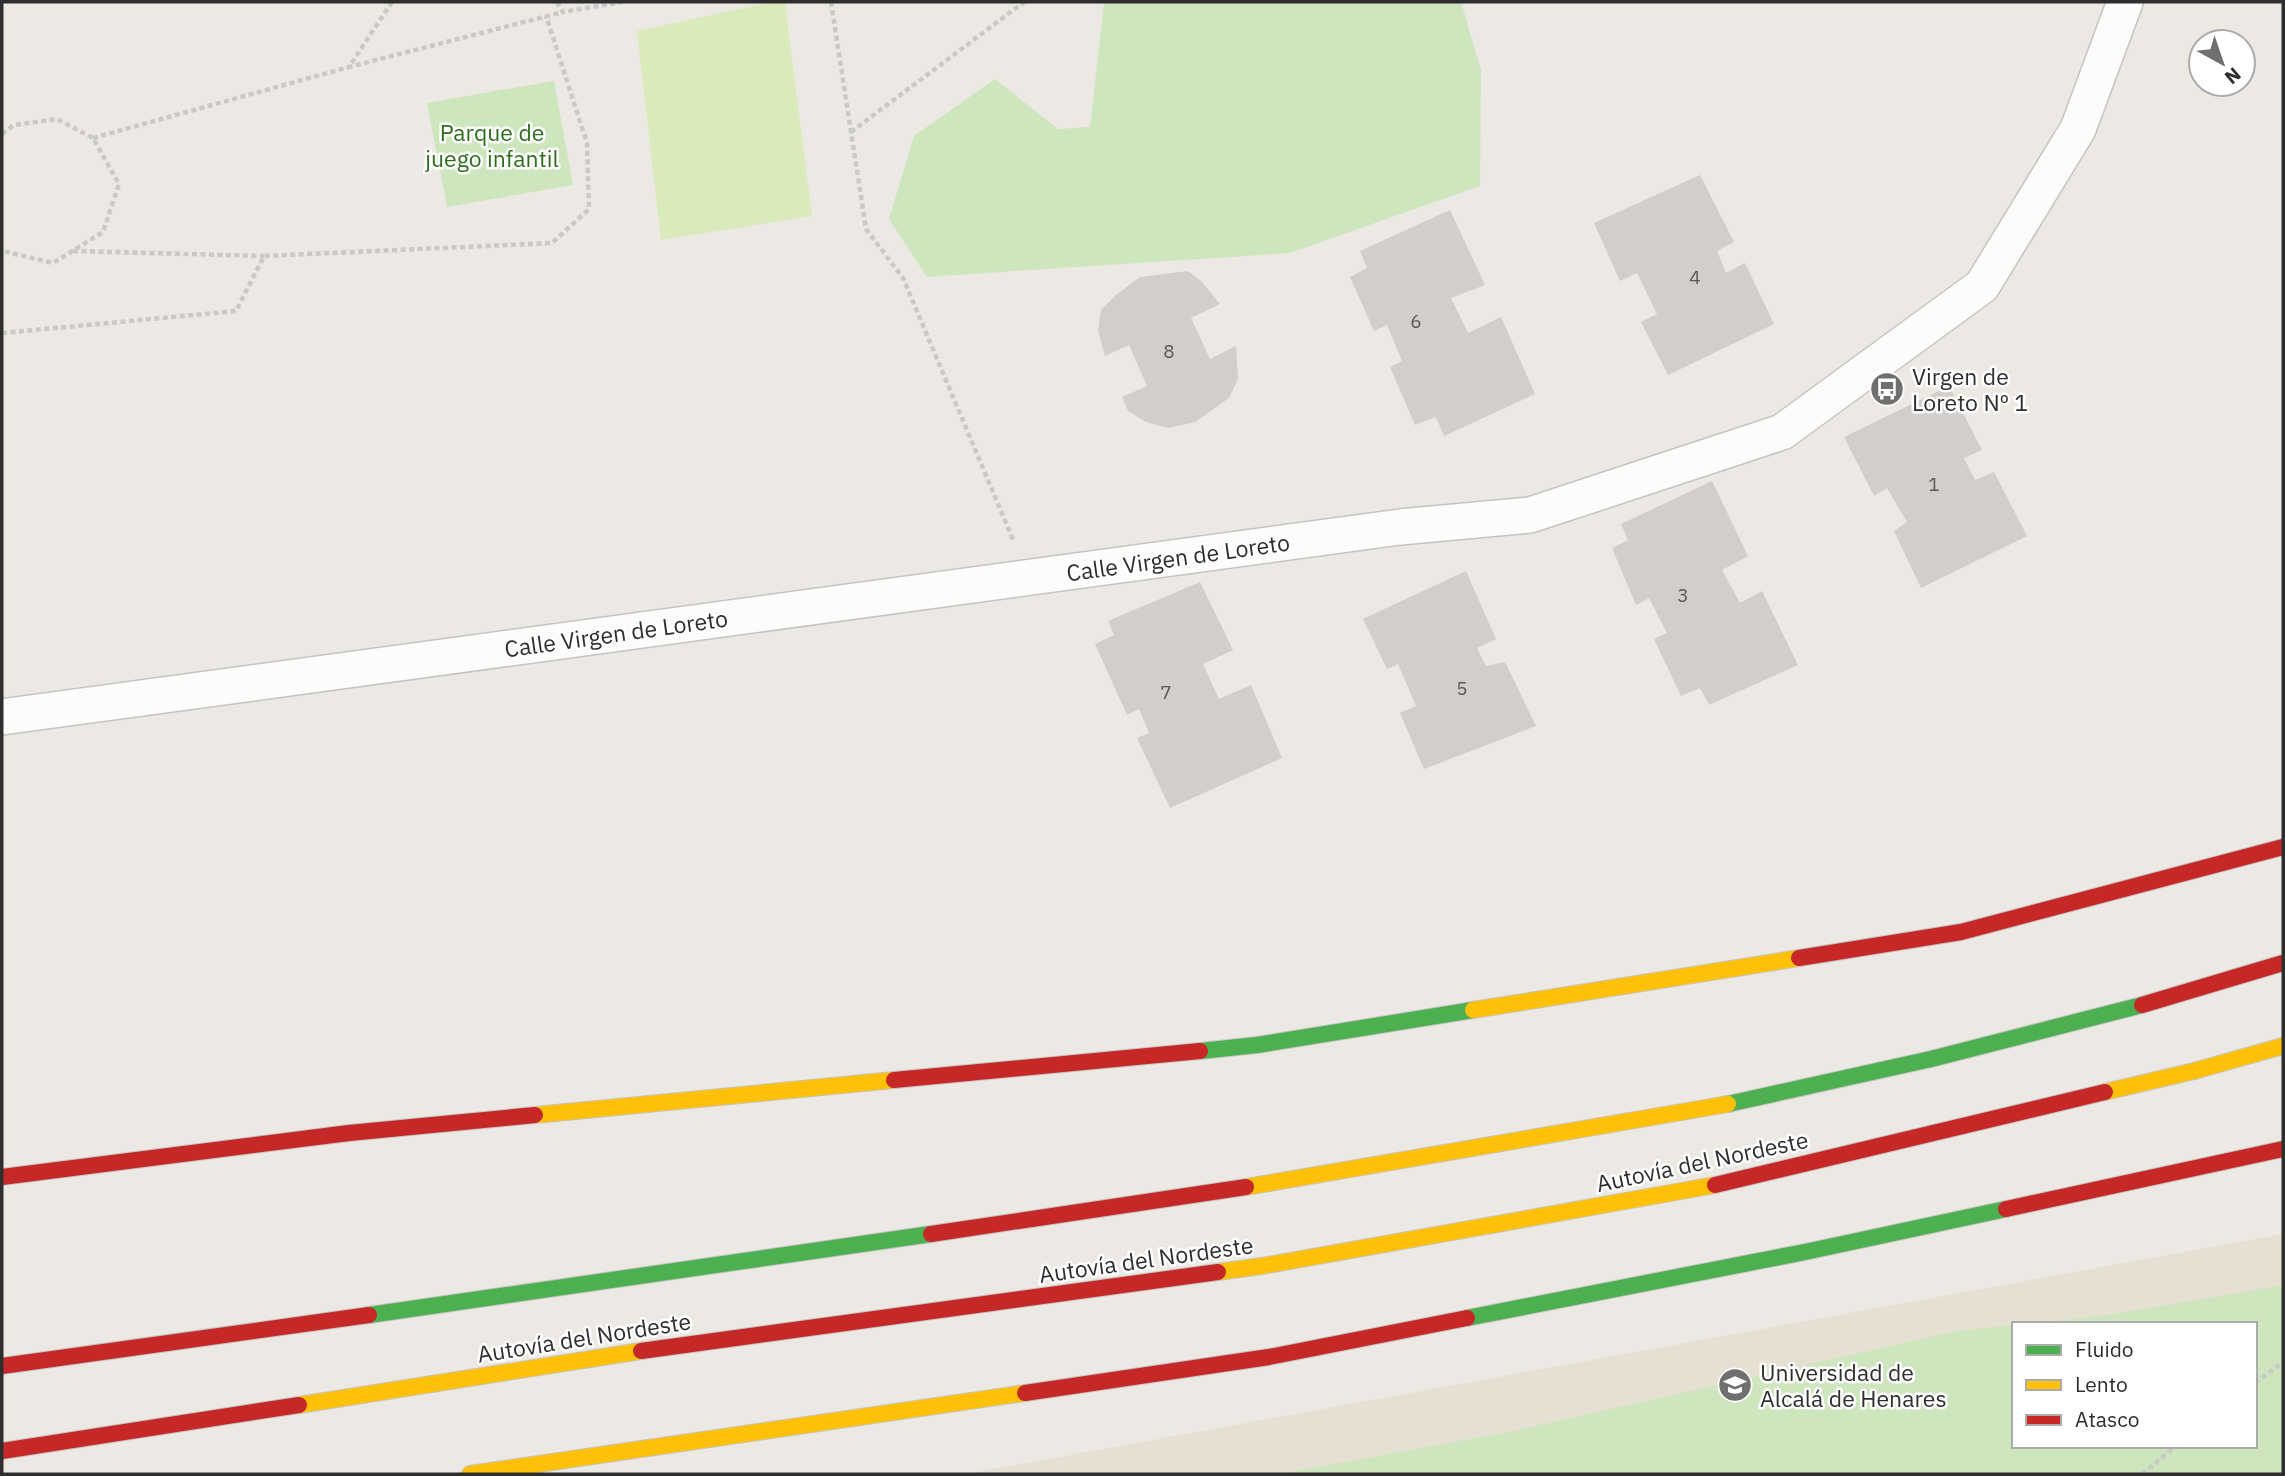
<svg xmlns="http://www.w3.org/2000/svg" width="2285" height="1476" font-family="'IBM Plex Sans',sans-serif">
<style>
.education{fill:#e6e0d3;fill-rule:evenodd}
.green{fill:#cee6be}
.pitch{fill:#d9eabb}
.building{fill:#d1cecb}
.lines{fill:none;stroke-linecap:round;stroke-linejoin:round}
.street-casing{stroke:#c5c4c5;stroke-width:38}
.fast-casing{stroke:#c6c5c4;stroke-width:18}
.slow-casing{stroke:#c6c5c4;stroke-width:18}
.jam-casing{stroke:#c6c5c4;stroke-width:18}
.path{stroke:#c9c9c8;stroke-width:4.5;stroke-dasharray:5 3.5;stroke-linecap:butt}
.street{stroke:#fcfcfb;stroke-width:35}
.fast{stroke:#4caf50;stroke-width:16}
.slow{stroke:#ffc107;stroke-width:16}
.jam{stroke:#c62828;stroke-width:16}
.labels{text-anchor:middle;dominant-baseline:central;stroke-width:5;stroke-linejoin:round;paint-order:stroke}
.number-label{font-size:19px;fill:#585857}
.park-label{font-size:23px;fill:#2c6e1b;stroke:#fff}
.poi-label{font-size:23px;fill:#2e2e2e;stroke:#fff;text-anchor:start}
.street-label{font-size:23px;fill:#2e2e2e;stroke:#fff}
</style>
<rect width="100%" height="100%" fill="#ece8e4"/>
<path class="education" d="M2283,1234V1474H966ZM2014,1324H2255V1446H2014Z"/>
<path class="green" d="M1104,2H1461L1481,70L1480,186L1290,253L927,277L889,219L914,136L995,79L1058,129L1090,127Z
M554,81L573,185L447,207L427,103Z
M2283,1285V1474H1279L1509,1432L1957,1331L2014,1325V1446H2255V1324H2026L2107,1315Z"/>
<path class="pitch" d="M772,2H785L812,216L661,240L637,31Z"/>
<path class="building" d="M1700,175L1734,242L1717,251L1726,273L1745,263L1774,324L1668,375L1641,322L1657,314L1637,273L1620,281L1594,223Z
M1450,210L1485,285L1451,298L1468,333L1501,317L1535,394L1444,436L1436,417L1415,425L1390,367L1402,361L1387,325L1374,331L1350,277L1367,268L1360,251Z
M1188,271L1201,281L1220,304L1191,318L1210,359L1236,346L1238,379L1229,398L1195,422L1168,428L1146,422L1128,411L1122,397L1147,386L1129,345L1105,356L1098,331L1101,310L1116,295L1140,277Z
M1949,386L1982,450L1964,458L1975,480L1994,472L2027,536L1921,588L1894,531L1907,522L1887,488L1874,496L1844,437Z
M1712,481L1748,556L1722,570L1740,603L1762,591L1798,665L1709,705L1700,688L1681,696L1654,639L1667,633L1649,598L1636,605L1612,548L1628,540L1621,524Z
M1466,571L1496,639L1477,648L1486,666L1505,662L1536,726L1424,769L1400,713L1416,706L1398,664L1387,669L1363,619Z
M1200,582L1233,650L1203,664L1219,699L1251,685L1282,758L1170,808L1137,738L1149,733L1139,709L1127,715L1095,644L1114,635L1108,621Z"/>
<g class="lines">
<g class="street-casing">
<path id="street" d="M2,717L1400,527L1530,515L1782,432L1982,286L2078,129L2125,2"/>
</g>
<g class="fast-casing">
<path id="fast" d="M1200,1051L1257,1045L1473,1010
M1728,1104L1931,1059L2142,1005
M369,1315L931,1234
M1467,1318L1805,1252L2006,1209"/>
</g>
<g class="slow-casing">
<path id="slow" d="M1473,1010L1799,958
M2105,1092L2194,1071L2283,1046
M535,1115L894,1080
M1246,1187L1728,1104
M1218,1272L1262,1266L1715,1185
M299,1405L641,1351
M470,1474L1025,1393"/>
</g>
<g class="jam-casing">
<path id="jam" d="M1799,958L1961,932L2283,847
M2142,1005L2283,963
M894,1080L1200,1051
M2,1177L349,1133L535,1115
M1715,1185L2105,1092
M2006,1209L2283,1149
M931,1234L1246,1187
M641,1351L1218,1272
M2,1366L369,1315
M1025,1393L1269,1357L1467,1318
M2,1451L299,1405"/>
</g>
<path class="path" d="M392,2L349,67L563,12
M557,2L563,12L622,2
M831,2L866,229L903,278L1014,542
M851,132L1024,2
M2,134L14,125L57,119L93,138L119,184L103,232L53,263L2,251
M93,138L349,67
M73,251L264,256
M2,333L236,311L264,256L552,243L589,209L587,143L546,16
M2255,1383L2283,1362
M2142,1474L2176,1446"/>
<use href="#street" class="street"/>
<use href="#fast" class="fast"/>
<use href="#slow" class="slow"/>
<use href="#jam" class="jam"/>
</g>
<defs>
<g id="bus-disc" transform="scale(1.75)"><circle r="9.5" fill="#706f6e" stroke="#fff"/><path d="M-5-6H5V4H4V6H2V4H-2V6H-4V4H-5ZM-3.5-4V0h7V-4ZM-3.5 1.2v1.5H-2V1.2ZM2 1.2v1.5H3.5V1.2Z" fill="#fff"/></g>
<g id="university-disc" transform="scale(1.75)"><circle r="9.5" fill="#706f6e" stroke="#fff"/><path d="M0-5L7-2L0 1L-7-2ZM-4 1L0 2.5L4 1V4Q0 6-4 4Z" fill="#fff"/></g>
</defs>
<g fill-rule="evenodd">
<use href="#bus-disc" x="1887" y="389"/>
<use href="#university-disc" x="1735" y="1385"/>
</g>
<g class="labels">
<g class="number-label">
<text x="1695" y="277">4</text>
<text x="1416" y="321">6</text>
<text x="1169" y="351">8</text>
<text x="1934" y="484">1</text>
<text x="1683" y="595">3</text>
<text x="1462" y="688">5</text>
<text x="1166" y="692">7</text>
</g>
<g class="park-label">
<text x="492" y="132">Parque de<tspan x="492" dy="26">juego infantil</tspan></text>
</g>
<g class="poi-label">
<text x="1912" y="376">Virgen de<tspan x="1912" dy="26">Loreto Nº 1</tspan></text>
<text x="1760" y="1372">Universidad de<tspan x="1760" dy="26">Alcalá de Henares</tspan></text>
</g>
<g class="street-label">
<text transform="translate(1178 557) rotate(-8)">Calle Virgen de Loreto</text>
<text transform="translate(616 633) rotate(-8)">Calle Virgen de Loreto</text>
<text transform="translate(1702 1161) rotate(-12)">Autovía del Nordeste</text>
<text transform="translate(1146 1259) rotate(-8)">Autovía del Nordeste</text>
<text transform="translate(584 1337) rotate(-9)">Autovía del Nordeste</text>
</g>
</g>
<rect width="2285" height="1476" fill="none" stroke="#2e2e2e" stroke-width="7"/>
<rect x="2012" y="1322" width="245" height="126" fill="#ffffff" stroke="#ababab" stroke-width="2"/>
<rect x="2026" y="1345" width="35" height="10" fill="#4caf50" stroke="#ababab" stroke-width="2"/>
<text x="2075" y="1357" font-size="21" fill="#2e2e2e">Fluido</text>
<rect x="2026" y="1380" width="35" height="10" fill="#ffc107" stroke="#ababab" stroke-width="2"/>
<text x="2075" y="1392" font-size="21" fill="#2e2e2e">Lento</text>
<rect x="2026" y="1415" width="35" height="10" fill="#c62828" stroke="#ababab" stroke-width="2"/>
<text x="2075" y="1427" font-size="21" fill="#2e2e2e">Atasco</text>
<g transform="translate(2222 63) rotate(140)"><circle r="33" fill="#ffffff" stroke="#ababab" stroke-width="2"/>
<path d="M0-5L12 26L0 18L-12 26Z" fill="#706f6e"/>
<text y="-10" font-size="19" font-weight="bold" text-anchor="middle" fill="#2e2e2e">N</text>
</g>
</svg>
